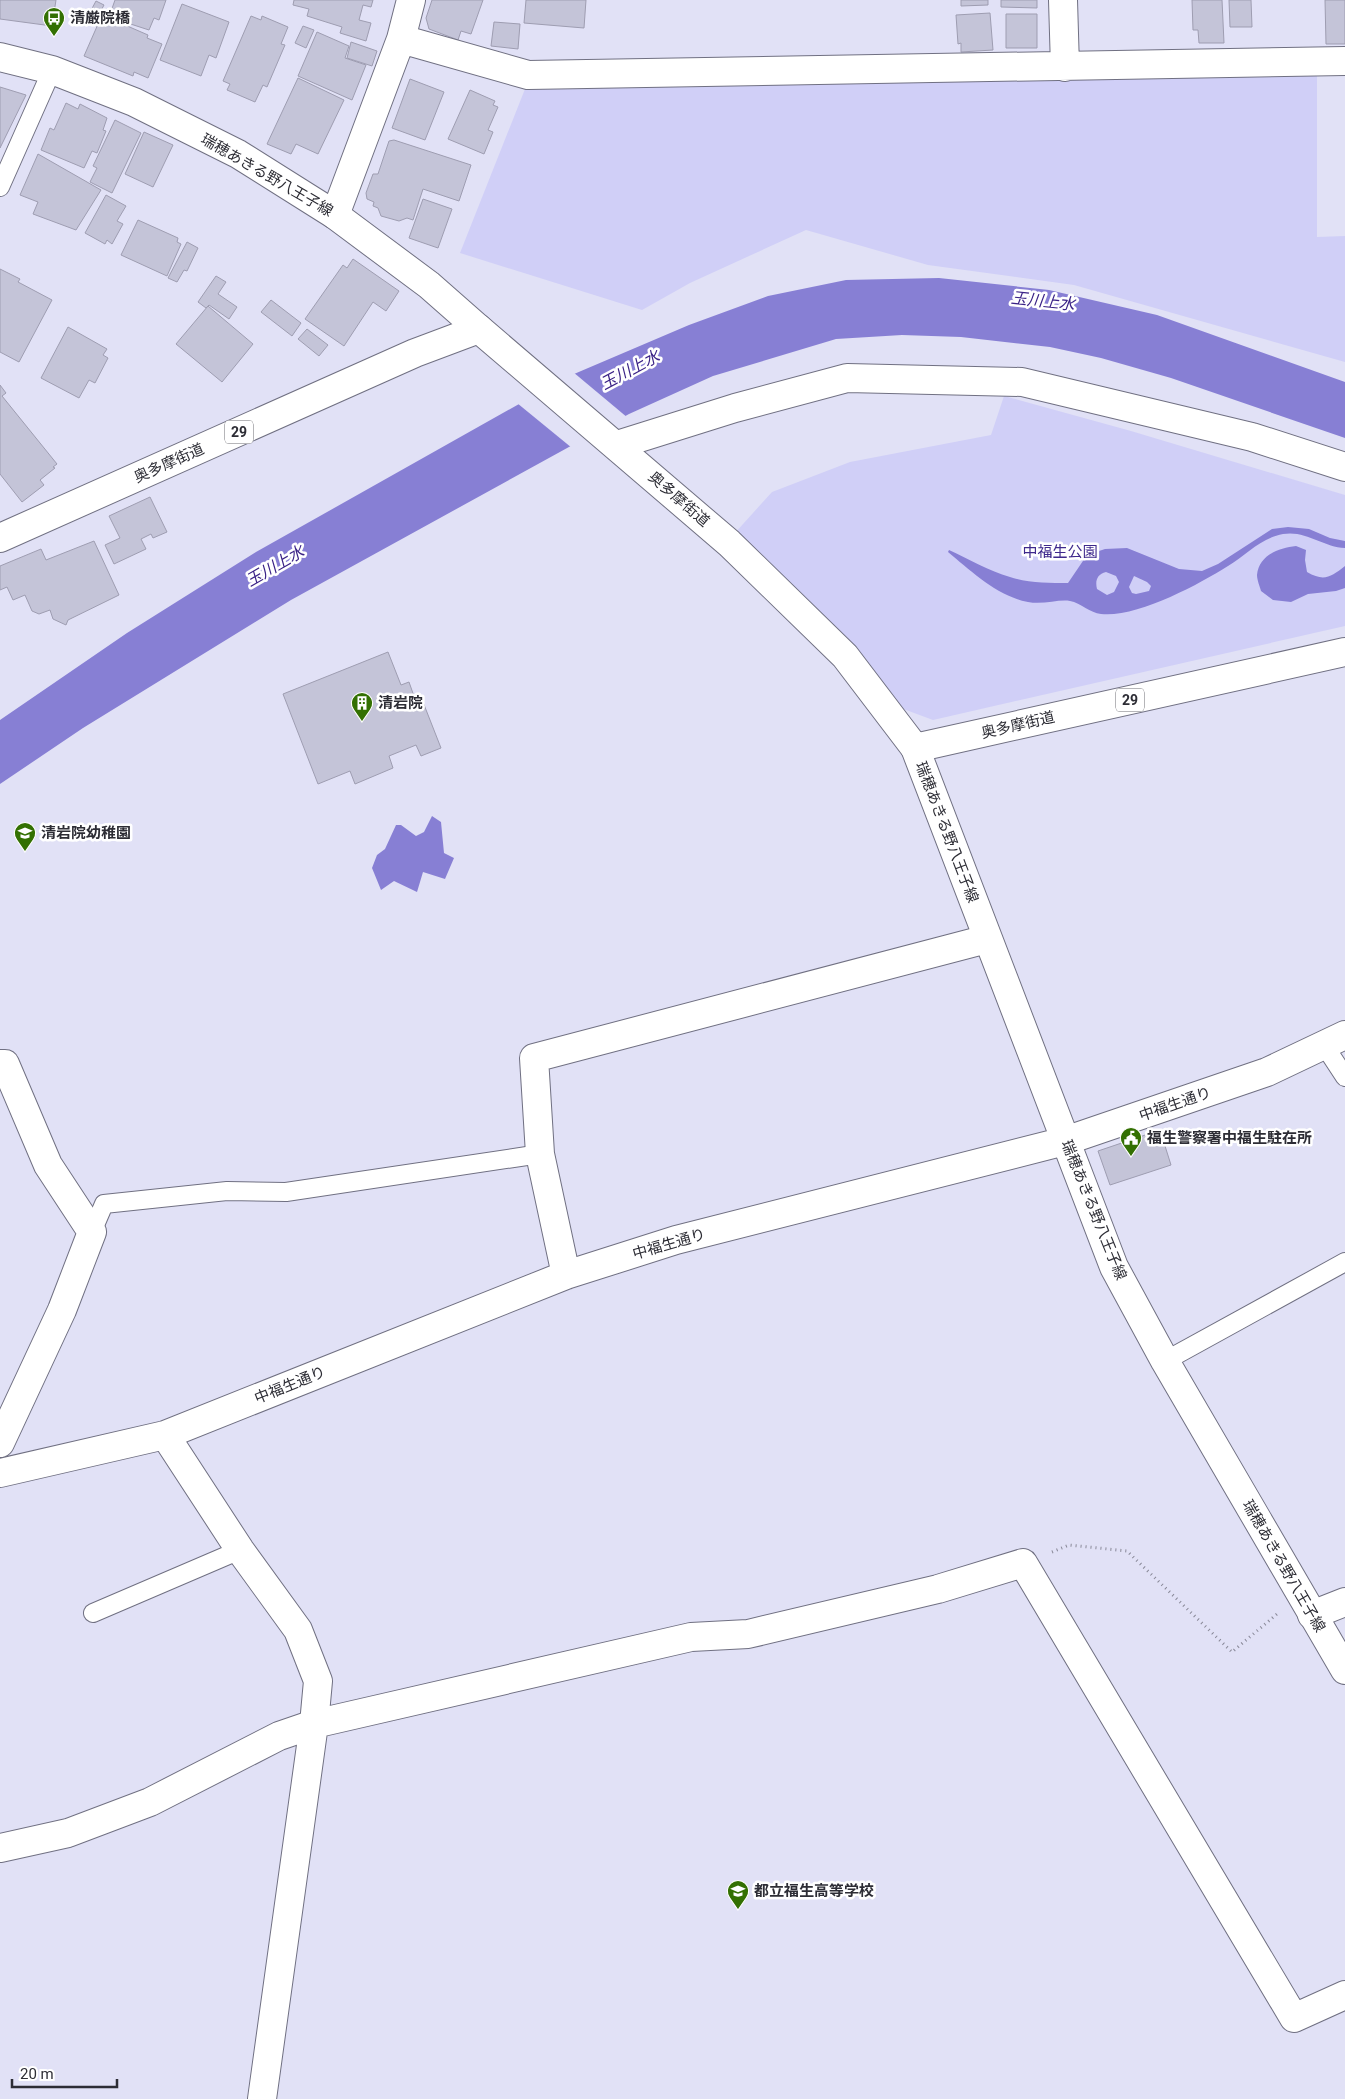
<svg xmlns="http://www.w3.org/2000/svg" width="1345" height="2099" font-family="Roboto,'Noto Sans JP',sans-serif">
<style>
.green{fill:#d0cff7}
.water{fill:#877fd4;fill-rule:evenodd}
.pier{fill:#e1e1f6}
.building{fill:#c4c4d8;stroke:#9e9db1}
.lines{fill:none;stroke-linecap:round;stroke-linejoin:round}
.lane-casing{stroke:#707082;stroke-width:20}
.street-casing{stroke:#707082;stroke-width:30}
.secondary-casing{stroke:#707082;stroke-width:30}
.primary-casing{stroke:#707082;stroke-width:30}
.path{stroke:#888897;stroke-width:3;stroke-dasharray:1 4;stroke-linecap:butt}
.lane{stroke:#fff;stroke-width:18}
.street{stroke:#fff;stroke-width:28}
.secondary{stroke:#fff;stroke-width:28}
.primary{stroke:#fff;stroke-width:28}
.labels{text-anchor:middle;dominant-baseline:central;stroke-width:5;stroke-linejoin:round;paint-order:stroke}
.shield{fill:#fff;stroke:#6c6c72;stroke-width:1}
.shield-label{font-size:14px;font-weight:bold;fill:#2d2d35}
.poi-label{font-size:15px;font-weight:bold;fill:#2d2d35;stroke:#fff;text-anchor:start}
.street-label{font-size:15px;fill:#2d2d35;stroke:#fff}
.park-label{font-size:15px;fill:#3f298c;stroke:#fff}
.water-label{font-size:16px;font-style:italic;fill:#3a2286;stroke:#fff}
</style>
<rect width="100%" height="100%" fill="#e1e1f6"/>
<path class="green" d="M1317,74V237L1345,236V362L1074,285L928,265L806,230L690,283L642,310L460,253L525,89Z
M1004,396L1131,431L1345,495V626L933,720L898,707L734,534L772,492L850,462L991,435Z"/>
<path class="water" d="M939,278L1049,290L1157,315L1345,382V438L1171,378L1101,358L1050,347L961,337L902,335L836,339L713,376L629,414L291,600L83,728L0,784V720L127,633L256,552L567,377L689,325L768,296L846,280Z
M1288,527L1309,529L1330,538L1345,541V548C1323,547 1306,530 1283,534C1261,538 1246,555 1228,566C1198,585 1136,618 1101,614C1090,613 1081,603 1070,601C1059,599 1043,605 1028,602C997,596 971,571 948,552L949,550C969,559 989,571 1010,577C1028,583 1049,583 1068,583L1087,555L1105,549L1127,548L1179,569L1202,571L1218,564L1272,529ZM1106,572L1116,576L1119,582L1114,592L1107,595L1097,589C1095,581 1097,574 1106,572ZM1134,576L1147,582L1151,586L1149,591L1136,594L1132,593L1129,587Z
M1296,546L1306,550L1305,560L1307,572C1324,582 1331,577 1345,566V588L1336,591L1308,594L1291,602L1273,600L1261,591C1260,587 1257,580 1257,575C1259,555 1279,548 1296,546Z
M432,816L441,822L444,853L454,858L445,879L423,872L417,892L394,881L381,890L372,868L377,855L385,849L396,825H401L416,836L424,832Z"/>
<path class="pier" d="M573,372L628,418L572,448L517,403Z"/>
<path class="building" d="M0,0H56L52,26L0,19Z
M115,0H166L159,20L154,18L149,30L109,17Z
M294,0H373L371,7L363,5L359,20L371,23L366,41L340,33L342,27L307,16L309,9L293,5Z
M432,0H483L471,34L461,31L458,40L429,29L426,18Z
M526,0H586L584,28L524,23Z
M961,0H988V5L961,6Z
M1001,0H1037V8L1001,7Z
M1192,0H1222L1224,43H1199L1198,30H1193Z
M1229,0H1251L1252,27H1230Z
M1325,0H1345V44H1326Z
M96,1L104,5L97,18L89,14Z
M182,4L229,22L216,58L209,55L201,76L160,60Z
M990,13L993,50L961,52V43L958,44L956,15Z
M1006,14H1037V48H1006Z
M102,15L148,35L147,38L162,44L148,78L134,72L133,76L84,56Z
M251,16L261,20L262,16L288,27L281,44L285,45L267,87L263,85L255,102L227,90L230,84L223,81Z
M494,22L520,24L518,49L491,46Z
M303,26L314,30L306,48L295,43Z
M317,32L349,46L345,58L366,65L352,100L298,76Z
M351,42L377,51L372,66L347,58Z
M298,78L344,100L318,154L296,144L291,154L267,144Z
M410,79L444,92L425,140L392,128Z
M0,87L26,95L0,148Z
M470,90L495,101L493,105L498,107L488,130L493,132L484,154L448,139Z
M66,103L78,109L80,104L107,118L103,130L106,131L97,153L92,151L84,168L41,150L50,128L54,130Z
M115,120L141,133L112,193L90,182L97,168L93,166Z
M144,132L173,145L153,187L125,174Z
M394,140L471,165L459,201L423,189L413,220L407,218L399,221L381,216L378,208L373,206L374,202L367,199L366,193L373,174H378L389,141Z
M38,154L101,190L76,230L33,214L38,202L20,195Z
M106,195L126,206L117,221L123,224L112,244L107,240L105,244L85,233Z
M423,199L452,209L438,248L409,238Z
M138,220L178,238L177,242L181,244L167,276L121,255Z
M187,242L198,248L187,271L184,270L177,282L168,278Z
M353,259L399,291L386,311L373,302L344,346L305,319L343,265L347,268Z
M0,269L20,279L18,282L52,300L19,362L0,352Z
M216,276L226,282L218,294L237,307L229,319L209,305L206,308L198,302Z
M271,300L301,323L292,336L261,312Z
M208,306L253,344L222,382L176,344Z
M68,327L107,349L103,355L108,358L95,383L89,380L79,398L41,378Z
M307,329L328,345L319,356L298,339Z
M0,385L6,393L2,396L57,464L53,467L55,468L40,480L44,485L22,502L0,474Z
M150,497L167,532L153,538L151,534L141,539L146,549L114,564L105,545L120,538L109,516Z
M94,541L119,595L68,620L66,625L53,619L50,610L39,614L32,611L25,595L13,600L7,587L0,590V566L41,549L46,560Z
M388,652L401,685L409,682L415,699L421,697L441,748L421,756L416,745L389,756L393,768L355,784L350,771L318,784L283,694Z
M1160,1130L1171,1165L1110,1185L1098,1151Z"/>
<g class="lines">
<g class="lane-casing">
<path id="lane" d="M0,187L52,70
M1324,1045L1345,1077
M92,1232L104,1204L227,1191L286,1192L540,1154
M1165,1361L1345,1262
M93,1613L240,1550"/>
</g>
<g class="street-casing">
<path id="street" d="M1063,0L1065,67
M401,39L528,75L1345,61
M335,215L401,39L411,0
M617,445L735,408L847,378L1022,382L1252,437L1345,467
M0,1064H5L48,1165L92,1232L62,1310L0,1443
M566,1275L540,1154L534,1058L987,939
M165,1435L240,1550L298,1630L318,1681L314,1724L262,2099
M0,1473L165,1435L566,1275L676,1240L1065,1141L1267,1072L1345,1035
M1312,1615L1345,1602
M0,1848L68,1833L150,1802L279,1736L314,1724L691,1637L748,1634L938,1589L1023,1563L1294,2018L1345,1995"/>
</g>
<g class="secondary-casing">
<path id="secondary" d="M0,57L52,70L134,102L238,154L335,215L429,285L479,329
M915,748L1114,1267L1165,1361L1345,1670"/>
</g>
<g class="primary-casing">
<path id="primary" d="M0,538L415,353L479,329L729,543L845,656L915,748L1345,652"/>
</g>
<path class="path" d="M1052,1552L1069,1545L1127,1551L1232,1652L1277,1614"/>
<use href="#lane" class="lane"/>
<use href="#street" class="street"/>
<use href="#secondary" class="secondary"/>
<use href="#primary" class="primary"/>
</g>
<defs>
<g id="bus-pin" transform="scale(1.125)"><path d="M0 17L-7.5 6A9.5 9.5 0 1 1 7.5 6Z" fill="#337002" stroke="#fff"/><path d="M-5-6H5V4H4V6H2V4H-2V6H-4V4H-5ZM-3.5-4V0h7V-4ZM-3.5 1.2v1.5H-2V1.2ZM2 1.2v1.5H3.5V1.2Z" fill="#fff"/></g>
<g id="building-pin" transform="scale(1.125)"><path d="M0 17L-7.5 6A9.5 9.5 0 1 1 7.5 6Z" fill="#337002" stroke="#fff"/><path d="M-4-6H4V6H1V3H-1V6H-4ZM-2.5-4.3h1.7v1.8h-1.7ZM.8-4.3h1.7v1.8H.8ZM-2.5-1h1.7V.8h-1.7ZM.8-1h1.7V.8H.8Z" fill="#fff"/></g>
<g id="school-pin" transform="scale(1.125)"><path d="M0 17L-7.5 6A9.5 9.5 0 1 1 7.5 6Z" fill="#337002" stroke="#fff"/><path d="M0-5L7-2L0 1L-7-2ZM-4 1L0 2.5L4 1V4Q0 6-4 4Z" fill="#fff"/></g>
<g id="civic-pin" transform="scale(1.125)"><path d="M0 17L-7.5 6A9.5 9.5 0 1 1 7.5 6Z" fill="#337002" stroke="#fff"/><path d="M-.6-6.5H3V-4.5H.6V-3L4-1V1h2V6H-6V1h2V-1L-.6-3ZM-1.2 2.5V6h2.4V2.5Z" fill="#fff"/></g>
</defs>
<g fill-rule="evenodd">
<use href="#bus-pin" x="54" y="18"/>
<use href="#building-pin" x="362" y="703"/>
<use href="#school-pin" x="25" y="833"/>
<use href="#civic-pin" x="1131" y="1138"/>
<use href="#school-pin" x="738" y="1891"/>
</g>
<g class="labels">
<g class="shield">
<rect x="225" y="420.5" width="28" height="23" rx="4"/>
<rect x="1116" y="688.5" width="28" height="23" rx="4"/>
</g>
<g class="shield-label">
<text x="239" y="432">29</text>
<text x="1130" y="700">29</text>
</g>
<g class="poi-label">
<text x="70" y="18">清厳院橋</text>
<text x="378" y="703">清岩院</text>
<text x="41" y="833">清岩院幼稚園</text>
<text x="1147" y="1138">福生警察署中福生駐在所</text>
<text x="754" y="1891">都立福生高等学校</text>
</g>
<g class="street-label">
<text transform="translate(267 175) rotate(30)">瑞穂あきる野八王子線</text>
<text transform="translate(169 463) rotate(-24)">奥多摩街道</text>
<text transform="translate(679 499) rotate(41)">奥多摩街道</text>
<text transform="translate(1018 725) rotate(-13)">奥多摩街道</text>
<text transform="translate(947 832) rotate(69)">瑞穂あきる野八王子線</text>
<text transform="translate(1175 1104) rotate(-19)">中福生通り</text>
<text transform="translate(1094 1210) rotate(68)">瑞穂あきる野八王子線</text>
<text transform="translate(669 1244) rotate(-16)">中福生通り</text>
<text transform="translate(290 1385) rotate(-22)">中福生通り</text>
<text transform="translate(1284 1566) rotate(60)">瑞穂あきる野八王子線</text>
</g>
<g class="park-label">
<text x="1060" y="552">中福生公園</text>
</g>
<g class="water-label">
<text transform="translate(1043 301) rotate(6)">玉川上水</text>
<text transform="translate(630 370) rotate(-28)">玉川上水</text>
<text transform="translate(275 566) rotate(-30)">玉川上水</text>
</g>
</g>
<path d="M12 2079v8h105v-8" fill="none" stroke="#2d2d35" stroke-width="2.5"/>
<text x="20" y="2079" font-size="15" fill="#2d2d35" stroke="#ffffff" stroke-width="4" paint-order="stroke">20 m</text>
</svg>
